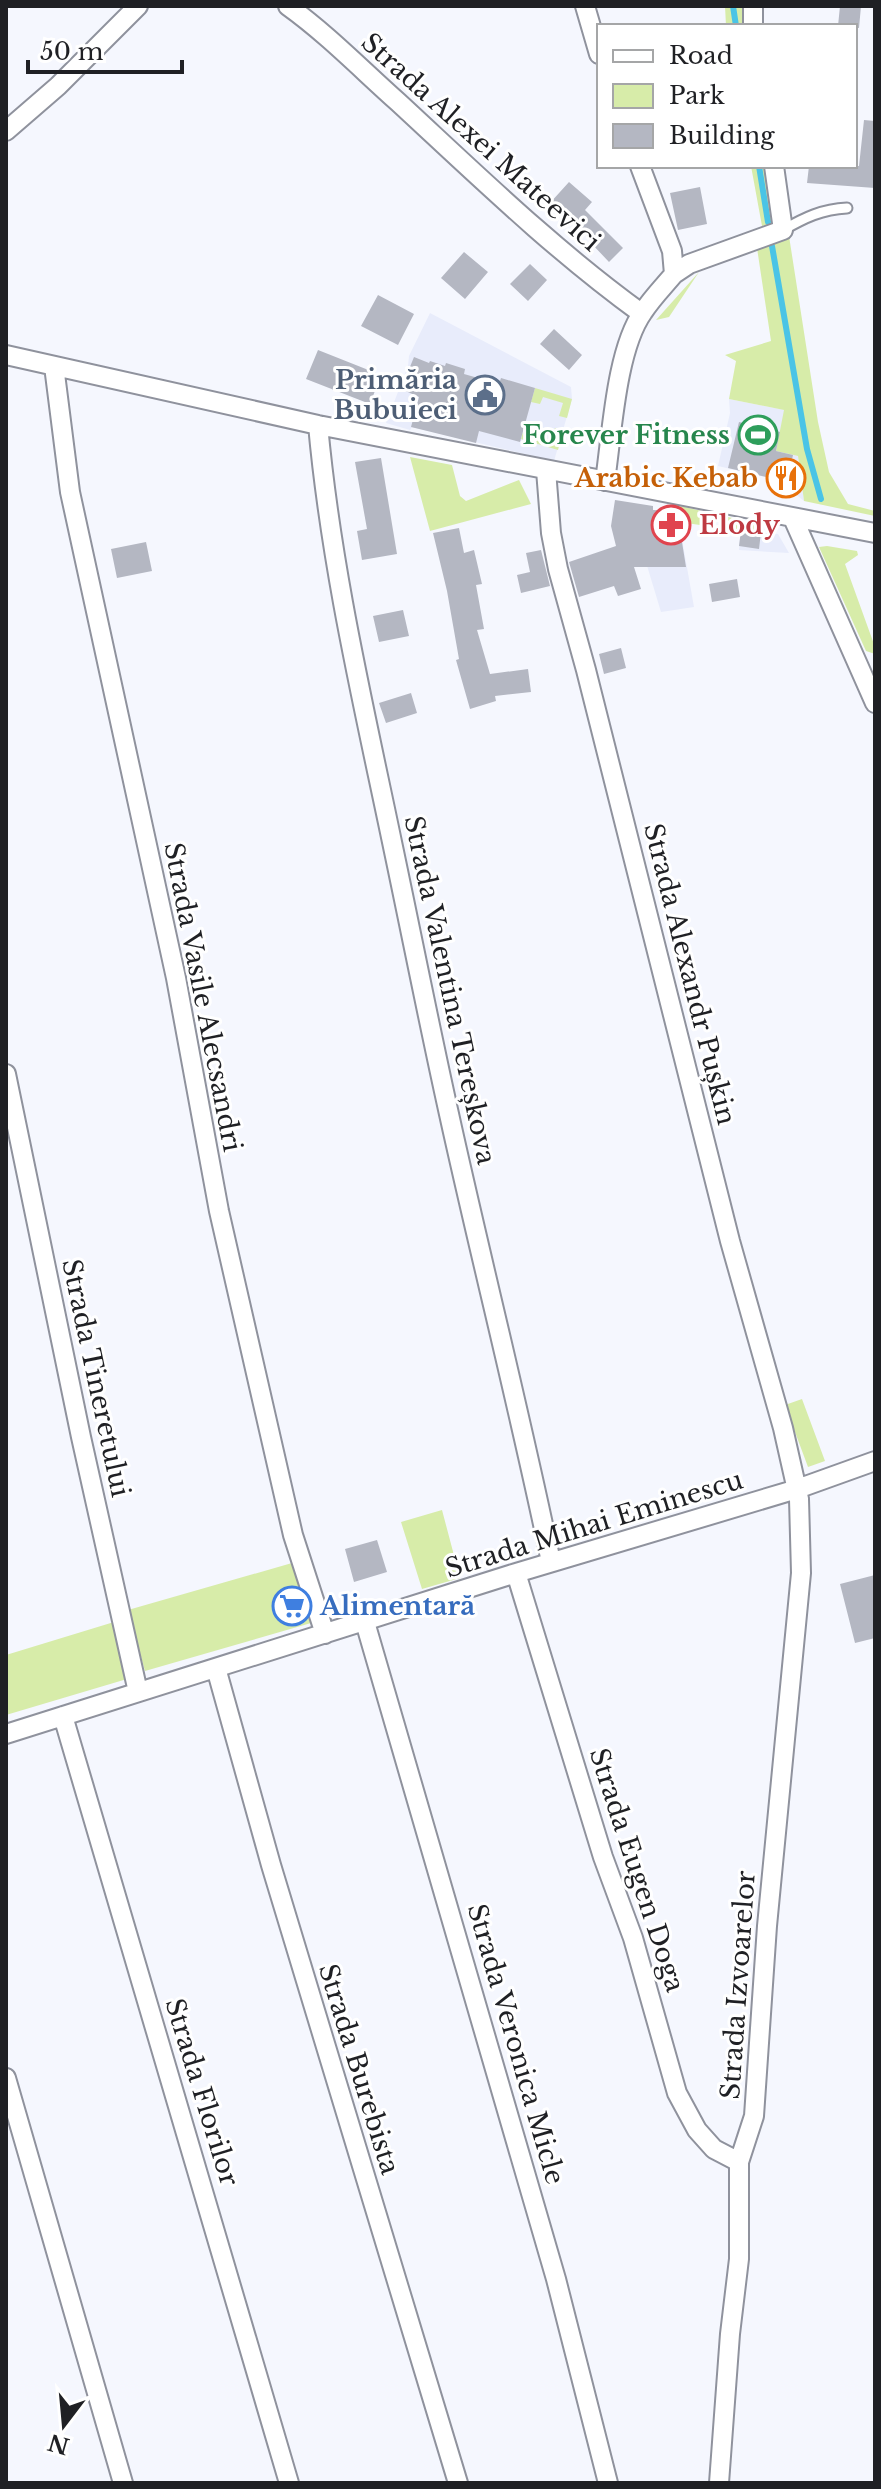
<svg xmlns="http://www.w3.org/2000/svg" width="881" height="2489" font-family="'Libre Baskerville',serif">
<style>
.built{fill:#e8ecfb}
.green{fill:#d7eca9}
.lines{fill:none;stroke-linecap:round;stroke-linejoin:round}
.stream{stroke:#4ac4e6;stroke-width:6}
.building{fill:#b4b7c2}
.service-casing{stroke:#8f929d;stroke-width:13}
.minor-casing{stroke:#8f929d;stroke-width:22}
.service{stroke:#fff;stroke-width:9}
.minor{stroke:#fff;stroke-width:18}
.labels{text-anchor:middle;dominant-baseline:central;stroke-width:6;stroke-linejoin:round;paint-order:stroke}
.street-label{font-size:26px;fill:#1f2024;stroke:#fff}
.service-label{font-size:26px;font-weight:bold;fill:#4e5e75;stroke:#fff;text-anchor:end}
.leisure-label{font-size:26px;font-weight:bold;fill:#27864d;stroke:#fff;text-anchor:end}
.food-label{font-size:26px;font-weight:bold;fill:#c56008;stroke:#fff;text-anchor:end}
.health-label{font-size:26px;font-weight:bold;fill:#be3a42;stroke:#fff;text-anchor:start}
.shop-label{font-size:26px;font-weight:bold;fill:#366cbe;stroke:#fff;text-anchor:start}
</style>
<rect width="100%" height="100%" fill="#f5f7fe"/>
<path class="built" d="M430,313L571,387L572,399L554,461L412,427L410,430L386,423L408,366L409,356Z
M729,399L785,410L776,450L798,456L804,501L774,477L769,478L718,466L730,413Z
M653,510L677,511L694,607L661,612L645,559Z
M741,530L778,534L789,553L739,550Z"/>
<path class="green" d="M725,6H748V26H726Z
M751,166H769L778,221L762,226Z
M789,236L818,422L829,472L848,504L875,511V516L804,501L798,456L776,451L784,410L729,399L736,361L725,355L771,341L757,248Z
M699,272L669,317L656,320Z
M535,388L572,399L567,418L559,416L563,403L543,397L540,404L531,402Z
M555,428L563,430L558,450L521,439L523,432L552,440Z
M410,457L452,465L460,496L466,501L519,480L531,504L430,531Z
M676,505L706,512L707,526L679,522Z
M724,516L761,525V532L719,527Z
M827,546L857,551L858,555L845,564L875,647V654L866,651L819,547Z
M802,1399L825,1461L808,1467L785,1405Z
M442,1510L460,1578L422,1589L401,1522Z
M292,1563L311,1623L145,1671L128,1610Z
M114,1622L127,1679L6,1715V1655Z"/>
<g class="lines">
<path class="stream" d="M733,6L736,26
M759,166L768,222
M772,246L807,449L821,499"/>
</g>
<path class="building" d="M840,6H861L859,28L838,26Z
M864,120L875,121V188L807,183L809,166H859Z
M569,182L592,202L585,210L623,248L609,262L591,243L593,241L550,203Z
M700,187L707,224L678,230L670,193Z
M464,252L488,272L465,299L441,278Z
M530,264L547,280L528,301L510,284Z
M378,295L414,314L398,345L361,326Z
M554,329L582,355L569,370L540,344Z
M318,350L381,375L370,404L306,379Z
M414,357L429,363L430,361L445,366L446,363L465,369L464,374L499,384L501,378L535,388L520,442L479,431L476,443L411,427L419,397L401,389Z
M739,422L780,432L776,451L793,455L787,482L728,468Z
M381,458L397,554L362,560L357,531L367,529L355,462Z
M615,500L653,506V510L677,511L686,567H634L641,589L618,596L614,586L579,597L569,562L616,546L611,526Z
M459,528L464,553L474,550L482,584L476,585L484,629L477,630L490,674L528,669L531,692L495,696L496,701L470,709L456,660L459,659L447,591L433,533Z
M741,530L761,532L759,549L739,546Z
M146,542L152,571L117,578L111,549Z
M541,550L550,586L521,593L517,575L530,572L526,553Z
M737,579L740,597L712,602L709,584Z
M403,610L409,636L379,642L373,616Z
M621,648L626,668L604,674L599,654Z
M411,693L417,713L386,723L379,703Z
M377,1540L387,1572L354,1582L345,1549Z
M875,1575V1638L855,1643L840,1584Z"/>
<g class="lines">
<g class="service-casing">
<path id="service" d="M783,230C804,218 822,209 847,208"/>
</g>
<g class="minor-casing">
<path id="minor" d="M288,6C327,34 362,70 398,102C477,175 554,250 641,313
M585,6L599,54
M753,26V6
M6,131L58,86L138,6
M674,274L689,264L783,230L774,166
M6,355L318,425L875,533
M54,366L70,492L176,978L219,1211L293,1535L325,1634
M318,425C331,567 363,703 392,842C411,932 429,1024 449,1114C482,1264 520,1412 551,1562
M546,470L551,533L558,569L586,670L730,1241L783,1428L799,1499L801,1573L767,1926L754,2116L739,2162V2259L730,2334L719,2483
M605,481C612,434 616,350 643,312C652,298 664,286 674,274L672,251L640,166
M793,518L875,703
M6,1074L81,1437L138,1692
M516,1573L603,1857L633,1938L677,2093L697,2130L714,2149L739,2162
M365,1622L556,2279L608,2483
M216,1668L271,1865L458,2483
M63,1716L289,2483
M6,1734L516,1573L797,1489L875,1461
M6,2078L123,2483"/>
</g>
<use href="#service" class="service"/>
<use href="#minor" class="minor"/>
</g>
<defs>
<g id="civic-ring" transform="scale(2)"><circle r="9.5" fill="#fff" stroke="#5c6f8a" stroke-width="1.5"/><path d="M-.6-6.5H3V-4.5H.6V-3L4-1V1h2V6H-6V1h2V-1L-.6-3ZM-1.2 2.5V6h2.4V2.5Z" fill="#5c6f8a"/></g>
<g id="stadium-ring" transform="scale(2)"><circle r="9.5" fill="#fff" stroke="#2e9e5b" stroke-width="1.5"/><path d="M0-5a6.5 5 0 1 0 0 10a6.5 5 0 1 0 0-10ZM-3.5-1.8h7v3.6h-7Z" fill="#2e9e5b"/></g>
<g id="restaurant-ring" transform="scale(2)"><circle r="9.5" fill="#fff" stroke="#e8710a" stroke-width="1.5"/><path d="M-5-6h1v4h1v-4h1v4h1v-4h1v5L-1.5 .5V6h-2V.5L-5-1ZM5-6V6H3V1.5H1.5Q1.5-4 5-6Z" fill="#e8710a"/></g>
<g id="pharmacy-ring" transform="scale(2)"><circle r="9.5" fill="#fff" stroke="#e0444e" stroke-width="1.5"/><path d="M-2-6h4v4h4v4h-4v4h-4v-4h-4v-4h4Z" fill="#e0444e"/></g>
<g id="supermarket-ring" transform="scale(2)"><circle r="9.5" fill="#fff" stroke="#3f7fe0" stroke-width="1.5"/><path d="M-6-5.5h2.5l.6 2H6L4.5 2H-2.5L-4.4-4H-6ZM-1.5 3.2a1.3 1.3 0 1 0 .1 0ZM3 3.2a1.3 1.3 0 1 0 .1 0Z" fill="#3f7fe0"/></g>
</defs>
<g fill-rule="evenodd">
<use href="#civic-ring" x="485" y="395"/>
<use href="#stadium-ring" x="758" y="435"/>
<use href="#restaurant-ring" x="786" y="478"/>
<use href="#pharmacy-ring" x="671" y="525"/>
<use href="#supermarket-ring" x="292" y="1606"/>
</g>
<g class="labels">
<g class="street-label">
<text transform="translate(481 142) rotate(42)">Strada Alexei Mateevici</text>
<text transform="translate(690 974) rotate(76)">Strada Alexandr Pușkin</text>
<text transform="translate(450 990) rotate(78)">Strada Valentina Tereșkova</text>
<text transform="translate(203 997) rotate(79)">Strada Vasile Alecsandri</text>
<text transform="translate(96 1378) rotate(78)">Strada Tineretului</text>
<text transform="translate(594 1524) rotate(-17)">Strada Mihai Eminescu</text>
<text transform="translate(637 1870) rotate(72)">Strada Eugen Doga</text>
<text transform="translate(738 1985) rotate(-86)">Strada Izvoarelor</text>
<text transform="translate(516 2044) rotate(74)">Strada Veronica Micle</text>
<text transform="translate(359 2069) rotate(73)">Strada Burebista</text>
<text transform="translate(202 2092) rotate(73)">Strada Florilor</text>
</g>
<g class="service-label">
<text x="457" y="380">Primăria<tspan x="457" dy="30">Bubuieci</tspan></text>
</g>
<g class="leisure-label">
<text x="730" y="435">Forever Fitness</text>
</g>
<g class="food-label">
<text x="758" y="478">Arabic Kebab</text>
</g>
<g class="health-label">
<text x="699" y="525">Elody</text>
</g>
<g class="shop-label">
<text x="320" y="1606">Alimentară</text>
</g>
</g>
<rect width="881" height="2489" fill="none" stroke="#1f2024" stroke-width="16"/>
<rect x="597" y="24" width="260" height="144" fill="#ffffff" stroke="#a5a6a7" stroke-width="2"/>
<rect x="613" y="50" width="40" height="12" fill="#ffffff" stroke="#a5a6a7" stroke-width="2"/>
<text x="669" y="64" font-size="24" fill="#1f2024">Road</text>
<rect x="613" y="84" width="40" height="24" fill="#d7eca9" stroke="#a5a6a7" stroke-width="2"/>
<text x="669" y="104" font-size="24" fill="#1f2024">Park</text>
<rect x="613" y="124" width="40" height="24" fill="#b4b7c2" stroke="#a5a6a7" stroke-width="2"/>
<text x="669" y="144" font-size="24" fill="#1f2024">Building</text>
<g transform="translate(64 2425) rotate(196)" stroke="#ffffff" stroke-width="6" paint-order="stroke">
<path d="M0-6L14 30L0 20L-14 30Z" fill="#1f2024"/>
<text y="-12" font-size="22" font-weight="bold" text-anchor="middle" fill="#1f2024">N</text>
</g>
<path d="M28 60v12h154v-12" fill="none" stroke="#1f2024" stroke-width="4"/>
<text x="40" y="60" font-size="24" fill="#1f2024" stroke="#ffffff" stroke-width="6" paint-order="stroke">50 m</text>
</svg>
